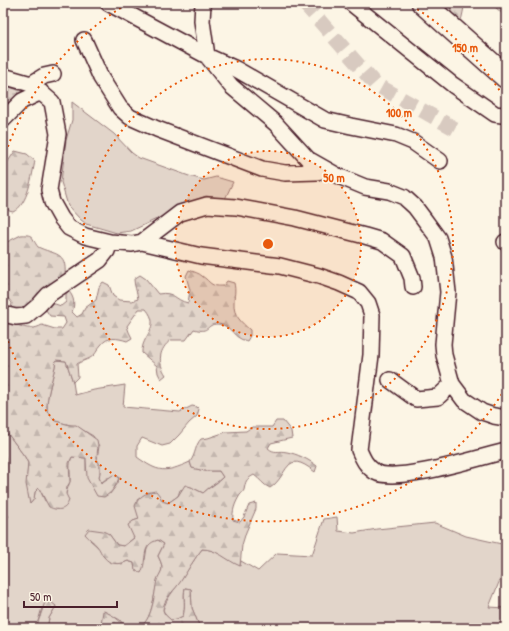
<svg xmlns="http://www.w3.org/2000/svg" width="509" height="631" font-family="'Patrick Hand',sans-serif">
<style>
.grass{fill:#e2d5ca;stroke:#967a7a}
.forest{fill:url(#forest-firs);stroke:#967a7a}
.park{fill:url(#park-dots);stroke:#967a7a}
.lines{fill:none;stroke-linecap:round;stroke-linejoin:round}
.minor-tunnel{stroke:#d8cac0;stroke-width:15;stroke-dasharray:15 8;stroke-linecap:butt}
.minor-casing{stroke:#4a1f2b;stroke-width:18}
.highway-casing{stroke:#4a1f2b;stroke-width:25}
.minor{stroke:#fcf5e5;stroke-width:15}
.highway{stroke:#fcf5e5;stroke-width:22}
.ring{fill:none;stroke:#e8590c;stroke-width:2;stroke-dasharray:2 4}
.centre{fill:#e8590c;stroke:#fcf5e5;stroke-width:2}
.ring-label{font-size:12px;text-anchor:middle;font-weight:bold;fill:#e8590c;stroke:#fcf5e5;stroke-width:3.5;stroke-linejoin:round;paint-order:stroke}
</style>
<defs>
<pattern id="forest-firs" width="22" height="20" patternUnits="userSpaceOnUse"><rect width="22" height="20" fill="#e2d5ca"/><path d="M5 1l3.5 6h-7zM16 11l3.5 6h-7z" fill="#c3b6ae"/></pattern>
<pattern id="park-dots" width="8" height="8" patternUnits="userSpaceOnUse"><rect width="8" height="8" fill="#e2d5ca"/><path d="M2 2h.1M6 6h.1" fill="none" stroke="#c3b6ae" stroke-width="1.8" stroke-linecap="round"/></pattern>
</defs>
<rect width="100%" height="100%" fill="#fcf5e5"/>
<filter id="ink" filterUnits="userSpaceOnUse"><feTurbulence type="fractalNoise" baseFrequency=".025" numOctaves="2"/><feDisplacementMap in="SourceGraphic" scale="8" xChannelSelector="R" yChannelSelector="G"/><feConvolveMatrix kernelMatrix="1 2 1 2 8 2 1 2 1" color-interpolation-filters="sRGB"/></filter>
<g filter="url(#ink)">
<path class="grass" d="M72,102L114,134L132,153L139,158L189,176L204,180L216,177L233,182L225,199L206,196L131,231L117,233L86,224L80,219L68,206L61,182L66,140L72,120Z
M56,360L66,361L73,382L75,395L94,390L125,385L123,407L180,412L192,406L197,407L199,409L197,416L189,423L179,435L170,444L162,446L142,438L137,446V457C159,473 165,473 190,462L192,468L205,471H219L223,477C217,483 209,487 203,493L191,487L180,490L178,496L168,503L162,501L160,496L149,492L137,500L140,519L133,521L134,538L123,546L117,545L109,534L90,540L100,549L103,556L122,564L127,561L134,563L135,570L145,560L147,547L151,542L158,540L164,544L158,556C160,560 162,564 162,568C162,573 157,578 157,583C154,595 152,618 142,626C138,629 131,628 126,628L120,620L104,611L101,625L99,628H47L49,618L56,606L42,608L36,628H3V523L9,516L3,513V465L6,462L5,456L3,454V436L8,434L25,457L28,463L27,477L30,504L34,499L35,492L39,488L45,501L66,494C67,489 69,485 70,481C71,472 68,465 72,457L86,458V471L110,494L118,483L119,477L107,478L101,483L99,477L100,471V465L97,459L99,446L93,436L76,426L70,425L55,421L47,411C46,394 54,377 56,360Z
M337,517L338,531L354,533L377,529L435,523L466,536L506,545V571L502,575L489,607L506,608V628H200L192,608L191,589L185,588C183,597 186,606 183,616L177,619L171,620L166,616L163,610C167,597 174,591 181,580C188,570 194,559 202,549C218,549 226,560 240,565L241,561L258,571L277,553L312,555L324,519Z"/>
<path class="forest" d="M446,3H465C463,9 463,17 460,22L452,16L450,6Z
M489,3H506V17L492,4Z
M15,151L27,154L35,161C32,175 28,205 13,212L9,211L6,205L3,204V169Z
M21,235C35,234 31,238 38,247C54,255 67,251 65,275L29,312L11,309L12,303L3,292V244Z
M189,270C194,272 199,273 202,276C211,282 210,287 223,286L227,281L234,283C236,291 234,296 234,303C233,315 241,322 250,330V336L247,341C245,340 242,340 241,339C232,335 230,324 217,324C206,324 210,334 194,329L186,340H171C159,349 157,362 166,375L161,379L158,373L157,366L142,353C141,335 162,328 146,309H139L127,326L129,332L132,338L127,341C118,338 107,336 101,345C98,348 97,352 94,355C89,360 83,360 77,364L78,377L73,382L66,361L56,360C54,377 46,394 47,411L55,421L70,425H76L97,440C99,446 97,451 97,457C97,466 102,467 99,477L101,483L113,475L119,477C117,485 112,493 104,497L97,496L87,478L86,458L72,457L69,463L70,482L67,487L66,494L69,500C66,511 58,511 49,507L39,488L35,492L34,499L30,504L26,484L28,463L25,457L8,434L3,436V319C17,324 28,333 42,325L55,329H62L66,323L64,317L50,316L46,310L49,304H55L61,306L66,302V288C73,295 76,302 72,312L77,317L82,314L85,308L96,300L99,287L103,282L109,285L113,296L119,300L132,301L138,299C137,291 134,286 134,279L140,275L146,279L158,294C175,291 174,300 188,303L190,290L186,276Z
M276,421H283L291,431L292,438L271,443L268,448C275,454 278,450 287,452C297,454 308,459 317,466L315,472C284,447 289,476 270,488C263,485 260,479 254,475C245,480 246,481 244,490C243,492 242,493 240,495C235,503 232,511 233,520L240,522L244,517L249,505L256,503V509L246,532L242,545L240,566C226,560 217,549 202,549C194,559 188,570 181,581C176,589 163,599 163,610C164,615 168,617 171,620L177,619L183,616C186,606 183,597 185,588L191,589L192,608L200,628H138C153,621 154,594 157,580C158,576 162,572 162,568C162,564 160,560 158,556L164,544L158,540C140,545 148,559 141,573L135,570L134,563L128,561C119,565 110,565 104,557C101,554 100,549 97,546C94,542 89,539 85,534L89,529L103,531L109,534L117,545L124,546L134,538L128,525L133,521L139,519L135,506C138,497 146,492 156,491L160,496L162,501L168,503L178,496L185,485L191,487L203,493C209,487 217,484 223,477L219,471H205L192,468L190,462C196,454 195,445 201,439L208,438L226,432L246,431L252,427H272Z
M45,602H51L56,606L49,618L47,628H36Z
M103,611C114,615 119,620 126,628H99L101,624Z"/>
<path class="park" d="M3,85L25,92L3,113Z"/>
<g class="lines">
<path class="minor-tunnel" d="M304,3L375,84L459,131"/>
<g class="minor-casing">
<path id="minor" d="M108,3L207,56L236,69L325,120L351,126L396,135L413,142L440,161
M203,3L202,21L207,56L231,86L275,123L308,159L338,176L348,180L365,187L389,191L404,197L415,207L424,219L438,238L444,257L448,292L443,344L444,355L452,384L464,400L482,412L494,416L506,418
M351,3L453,85L495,114L502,115L506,114
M84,40L101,78L120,108L130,117L157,129L262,169L285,173L317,172L327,170
M3,76L31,84L52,102L58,134L49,190L52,202L61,218L69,228L85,236L110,242L132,244L142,242L201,256L280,266L319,276L339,283L359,292L368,303L372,315L371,355L359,450C363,459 366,466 375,472C397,484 480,457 506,451
M31,84L44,76L53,74
M3,120L22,101L41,92
M142,242L180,213L207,205L236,207L295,218L365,236L382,241L403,256L412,278L413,287
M505,242L506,243
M3,314L16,317L26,316L39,305L48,295L100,260L107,251L110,242
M390,380L416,399L438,397L452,384"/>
</g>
<g class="highway-casing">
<path id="highway" d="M423,3L506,77"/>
</g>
<use href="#minor" class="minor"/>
<use href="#highway" class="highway"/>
</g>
</g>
<circle cx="268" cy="244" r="93" fill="#e8590c" fill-opacity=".12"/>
<g class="ring">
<circle cx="268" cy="244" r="93"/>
<circle cx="268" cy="244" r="185"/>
<path d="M505 389A278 278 0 0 1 4 330M4 158A278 278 0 0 1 129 3M407 3A278 278 0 0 1 505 99"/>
</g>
<circle cx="268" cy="244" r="6" class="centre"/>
<g class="ring-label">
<text x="465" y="52">150 m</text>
<text x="399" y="117">100 m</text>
<text x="334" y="182">50 m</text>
</g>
<rect width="509" height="631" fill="none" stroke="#fcf5e5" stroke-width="16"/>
<rect x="8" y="8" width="493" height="615" fill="none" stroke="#4a1f2b" stroke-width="1.5" filter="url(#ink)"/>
<path d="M24 601v6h93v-6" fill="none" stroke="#4a1f2b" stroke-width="2"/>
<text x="30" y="601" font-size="12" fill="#4a1f2b" stroke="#fcf5e5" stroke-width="3" paint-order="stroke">50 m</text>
</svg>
